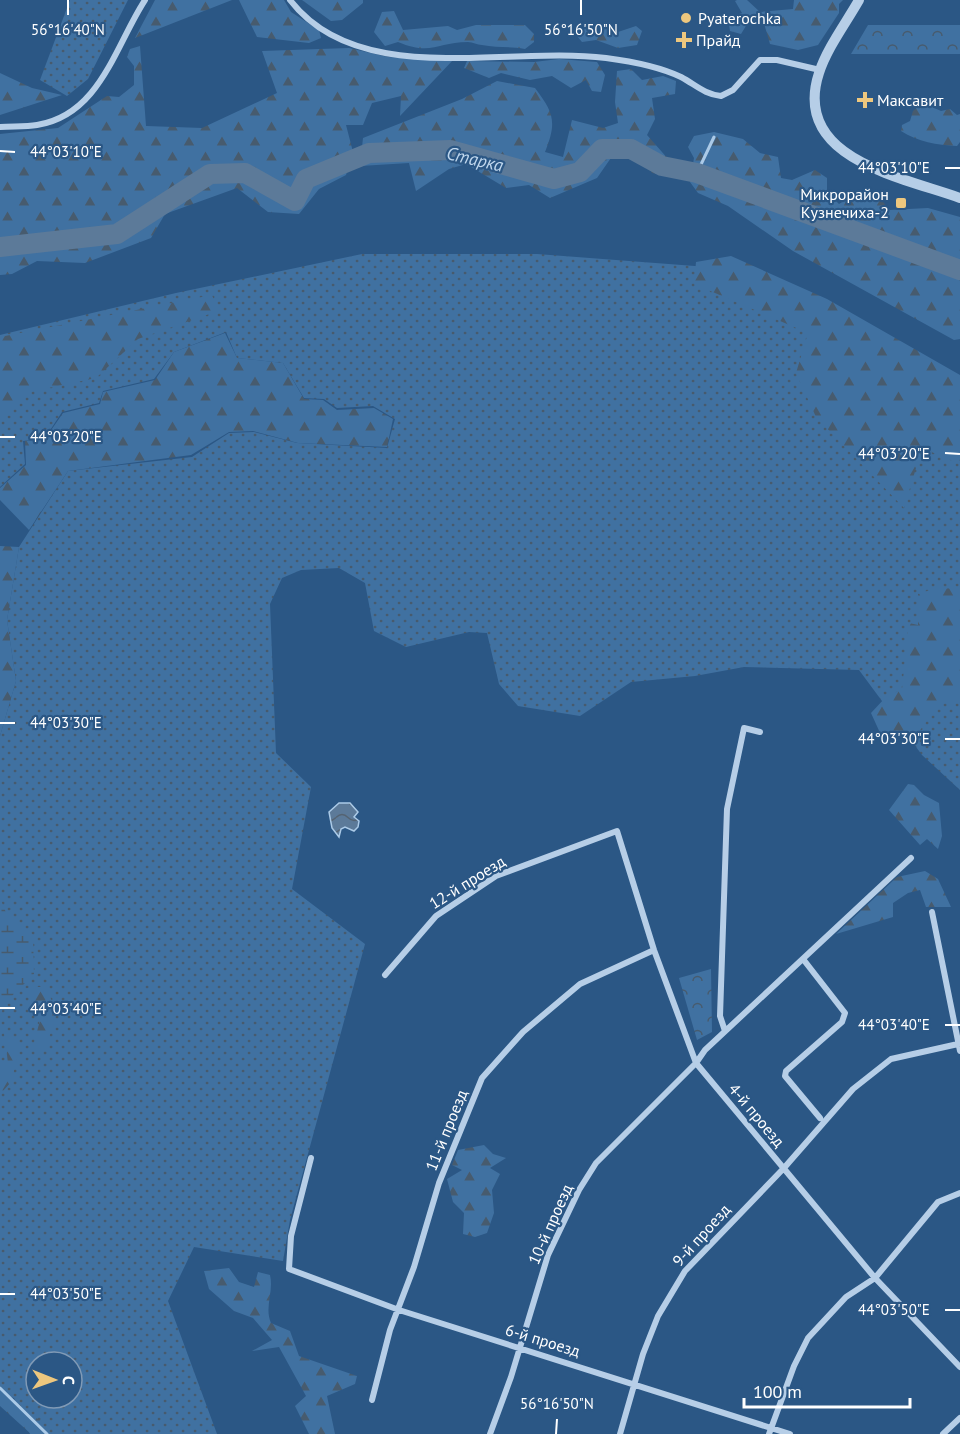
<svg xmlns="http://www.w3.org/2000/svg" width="960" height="1434" font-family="'PT Sans',sans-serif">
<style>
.grass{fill:url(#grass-dots);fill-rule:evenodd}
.forest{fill:url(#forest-firs)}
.wetland{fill:url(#wetland-marsh)}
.park{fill:url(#park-crowns)}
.water{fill:url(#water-waves);stroke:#abcae7;stroke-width:1.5}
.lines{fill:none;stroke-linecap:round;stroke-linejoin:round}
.stream{stroke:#abcae7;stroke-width:3}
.river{stroke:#5c7a99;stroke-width:20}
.minor{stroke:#b6cee7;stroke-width:6}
.tertiary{stroke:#b6cee7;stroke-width:10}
.ticks{fill:none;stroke:#fff;stroke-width:2}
.poi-dot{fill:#edc77e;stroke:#2b5785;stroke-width:2}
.labels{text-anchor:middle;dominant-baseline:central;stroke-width:4.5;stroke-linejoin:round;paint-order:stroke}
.poi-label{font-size:16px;fill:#fff;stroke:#2b5785;text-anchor:start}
.street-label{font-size:16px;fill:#fff;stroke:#2b5785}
.water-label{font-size:18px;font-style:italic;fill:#c1d8ee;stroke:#2b5785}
.ticks-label{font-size:15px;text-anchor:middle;fill:#fff;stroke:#2b5785;stroke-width:4.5;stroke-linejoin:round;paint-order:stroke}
</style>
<defs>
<pattern id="grass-dots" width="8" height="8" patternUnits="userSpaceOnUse" patternTransform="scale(1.5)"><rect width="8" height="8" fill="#4071a1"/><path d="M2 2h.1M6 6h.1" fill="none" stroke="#475b6e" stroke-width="1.8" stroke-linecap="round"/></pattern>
<pattern id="forest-firs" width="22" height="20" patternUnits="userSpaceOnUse" patternTransform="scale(1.5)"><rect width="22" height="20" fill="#4071a1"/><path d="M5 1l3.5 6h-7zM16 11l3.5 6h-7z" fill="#475b6e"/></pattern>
<pattern id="wetland-marsh" width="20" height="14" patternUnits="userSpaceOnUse" patternTransform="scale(1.5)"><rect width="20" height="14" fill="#4071a1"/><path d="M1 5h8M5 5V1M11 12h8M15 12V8" fill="none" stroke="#475b6e"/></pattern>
<pattern id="park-crowns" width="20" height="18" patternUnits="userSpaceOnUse" patternTransform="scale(1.5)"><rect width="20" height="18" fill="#4071a1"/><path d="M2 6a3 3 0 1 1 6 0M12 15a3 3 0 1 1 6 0" fill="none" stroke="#475b6e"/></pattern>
<pattern id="water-waves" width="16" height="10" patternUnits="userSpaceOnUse" patternTransform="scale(1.5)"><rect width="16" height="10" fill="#5c7a99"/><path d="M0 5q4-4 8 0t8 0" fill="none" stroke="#546372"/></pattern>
</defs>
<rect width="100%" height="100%" fill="#2b5785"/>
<path class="grass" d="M70,0H128L88,79L67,96L40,80Z
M362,254H537L721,268L960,380V790L922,755L859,670L744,667L695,676L631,682L580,716L518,706L499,684L487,633L469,632L406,647L374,631L365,583L339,568L301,570L282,578L270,604L276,753L311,787L292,889L365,944L290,1220L283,1261L194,1247L168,1301L217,1434H30L14,1398L0,1394V736L16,681L7,620L19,547L68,471L192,457L229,433L254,432L297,443L387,448L395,419L373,406L337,408L324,399L304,398L283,363L237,358L226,332L174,352L154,379L103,391L99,403L62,412L45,438L23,441L25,464L0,487V335L176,293ZM36,1362H72V1398H36Z"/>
<path class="forest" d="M155,0H232L135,38Z
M239,0H284L291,12L319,30L321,38L309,43L257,37Z
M302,0H363V3L342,20L331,21Z
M737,0H747L760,12L793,9L794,0H843L839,4V13L818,45L798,50L770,44L763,20L749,21L741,34L730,31L728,18L742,13L735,1Z
M394,11L403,30L448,26L457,30L476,25H525L534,34V42L525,49C510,46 496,48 482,45C477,45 473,42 468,42C438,42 431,56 398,42L385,46L374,32L382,12Z
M588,24L605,25L618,32L636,26L642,31L637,45L618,48L596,40L582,42L577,36Z
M140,46L146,126L202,128L277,93L262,51L349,48L388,57L453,60L400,116L401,96L372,103L363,125H346L353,152L346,175L319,189L299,214L268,212L237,188L165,214L151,238L85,263L37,261L12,274L0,275V134L58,128L107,96L119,97L134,85V66L127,57L130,49Z
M559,59L597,62L605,75L601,92L592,91L586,80L571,88L552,76L530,80L501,73L489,78L464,68L467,61L534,62Z
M631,69L642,80L663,76L676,81L675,94L652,98L655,119L647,135L669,160L663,175L652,173L641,152L613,155L597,178L550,198L529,185L506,188L466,164L449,169L416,191L409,163L360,166L363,138L462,99L497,81L535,88C554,113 557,122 545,152L563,157L572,120L603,128L618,123L615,102L617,71Z
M0,73L32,88L62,95L0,115Z
M923,103L941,111L950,109L957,115L960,114V142L957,146C937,145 918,142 901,131L902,125L910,121L913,111Z
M714,132L743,139L760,153L778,157L781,178L792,180L815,170L827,178V192L839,204L850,197L877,195L890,210L928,208L960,217V339L954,340L793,251L728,206L698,193L690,182L694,158L688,147L694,136Z
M731,256L827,299L960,375V464L922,448L904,508L816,417L796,373L808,333L694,284L696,262Z
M212,295L218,311L138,339L96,378L29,392L0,422V337Z
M225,333L237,358L283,363L304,399L323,400L337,410L374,408L393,419L387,447L298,443L253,431L229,432L191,455L68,471L29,530L0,500V488L26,465L25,441L45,439L63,413L100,404L103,392L155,380L174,352Z
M0,546L19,547L7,620L16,681L0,736Z
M960,588V698L937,706L914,739L881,735L871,713L885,698L902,689L909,623L918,625V594L933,589Z
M908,784L914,785L924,795L939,803L942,836L938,849L927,839L920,845L889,810Z
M925,871L938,879L951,907H926L920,890L908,893L893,903V917L836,934L897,877Z
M31,987H45C60,1013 55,1021 45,1048L32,1051L40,1020L37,1003L22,990Z
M11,1031L19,1051L11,1082L3,1091L0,1090V1067L8,1063L4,1032Z
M484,1145L493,1154L506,1158L490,1168L500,1174L492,1190L494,1213L487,1233L475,1237L463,1234L464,1213L453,1202L447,1179L462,1170L452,1165L458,1150Z
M229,1268L239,1282L254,1287L258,1272L270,1275C274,1292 264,1307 271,1323L290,1331L299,1356L357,1376L355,1384L327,1396L335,1434H309L295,1406L306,1396L279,1347L252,1351L272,1340L253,1318L234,1311L209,1289L204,1271Z
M0,1389L43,1423L40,1434H31L0,1406Z"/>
<path class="wetland" d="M0,898L7,915L33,935L34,974L4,1004L0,1018Z"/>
<path class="park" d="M868,25H960V54H851Z
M711,969L712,1032L697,1040L679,978Z"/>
<path class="water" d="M339,803H350L358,812L354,817L359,821L358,827L354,831L345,827L341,829L339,837L332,828L329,812Z"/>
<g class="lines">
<path class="stream" d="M697,173L714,137
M0,1388L47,1434"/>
<path class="river" d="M0,247L117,234L210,174L245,173L295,201L306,179L369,153L450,150L554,179L580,172L602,149H631L662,166L697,173L960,270"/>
<path class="minor" d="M290,0C359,90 508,45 606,58C629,61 660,67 681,77C696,85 704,94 721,96L733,90L760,60H777L820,70
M0,127C12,126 25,127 37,125C100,115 115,46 145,0
M932,912L960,1051
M803,959L845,1013L842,1022L786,1071L785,1076L820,1118
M385,975L436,916L496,876L617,831L654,950L696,1063L875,1278L960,1367
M725,1031L720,1016L727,809L744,728L760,732
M311,1158L291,1236L289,1269L399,1310L790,1434
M372,1400L390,1330L414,1267L439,1183L482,1078L523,1032L580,984L654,950
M490,1434L511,1377L548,1255L579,1190L596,1163L696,1063L705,1050L911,858
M620,1434L643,1354L658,1316L685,1271L784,1168L853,1089L891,1059L958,1044
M769,1434L794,1366L808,1338L846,1297L875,1278L938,1202L960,1193
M943,1434L960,1418"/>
<path class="tertiary" d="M859,0C846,23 827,48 819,73C791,159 902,177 960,198"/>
</g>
<path class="ticks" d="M68,15V0M581,15V0M0,151L15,152M945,168H960M0,437H15M945,453L960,454M0,723H15M945,739H960M0,1008H15M945,1025H960M0,1294H15M945,1310H960M556,1434L557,1419"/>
<g class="poi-dot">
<circle cx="686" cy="18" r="6"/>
<path d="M681 31h6v6h6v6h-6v6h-6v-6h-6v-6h6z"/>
<path d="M862 91h6v6h6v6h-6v6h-6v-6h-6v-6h6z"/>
<rect x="895" y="197" width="12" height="12" rx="3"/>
</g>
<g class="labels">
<g class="poi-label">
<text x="698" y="18">Pyaterochka</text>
<text x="696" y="40">Прайд</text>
<text x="877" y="100">Максавит</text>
<text x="889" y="194" text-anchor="end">Микрорайон<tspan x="889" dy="18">Кузнечиха-2</tspan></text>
</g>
<g class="street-label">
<text transform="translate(467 882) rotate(-32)">12-й проезд</text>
<text transform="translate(757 1115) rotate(50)">4-й проезд</text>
<text transform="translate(446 1130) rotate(-68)">11-й проезд</text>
<text transform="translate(550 1224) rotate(-66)">10-й проезд</text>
<text transform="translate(701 1235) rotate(-48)">9-й проезд</text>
<text transform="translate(543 1340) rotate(17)">6-й проезд</text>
</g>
<g class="water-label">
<text transform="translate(475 159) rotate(13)">Старка</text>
</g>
</g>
<g class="ticks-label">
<text x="68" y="35">56°16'40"N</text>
<text x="581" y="35">56°16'50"N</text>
<text x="66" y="157">44°03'10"E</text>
<text x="894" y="173">44°03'10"E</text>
<text x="66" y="442">44°03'20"E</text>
<text x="894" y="459">44°03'20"E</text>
<text x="66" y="728">44°03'30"E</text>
<text x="894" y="744">44°03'30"E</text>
<text x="66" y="1014">44°03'40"E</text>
<text x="894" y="1030">44°03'40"E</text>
<text x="66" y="1299">44°03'50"E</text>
<text x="894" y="1315">44°03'50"E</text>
<text x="557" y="1409">56°16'50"N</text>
</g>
<g transform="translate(54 1380) rotate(91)"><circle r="28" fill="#2b5785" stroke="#809ab6" stroke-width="1.5"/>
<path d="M0-4.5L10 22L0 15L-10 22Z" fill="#edc77e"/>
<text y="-9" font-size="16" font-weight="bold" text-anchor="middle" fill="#ffffff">С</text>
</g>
<path d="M744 1398v9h166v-9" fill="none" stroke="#ffffff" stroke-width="3"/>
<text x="753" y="1398" font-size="18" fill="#ffffff" stroke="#2b5785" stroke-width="4.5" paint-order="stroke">100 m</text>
</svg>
